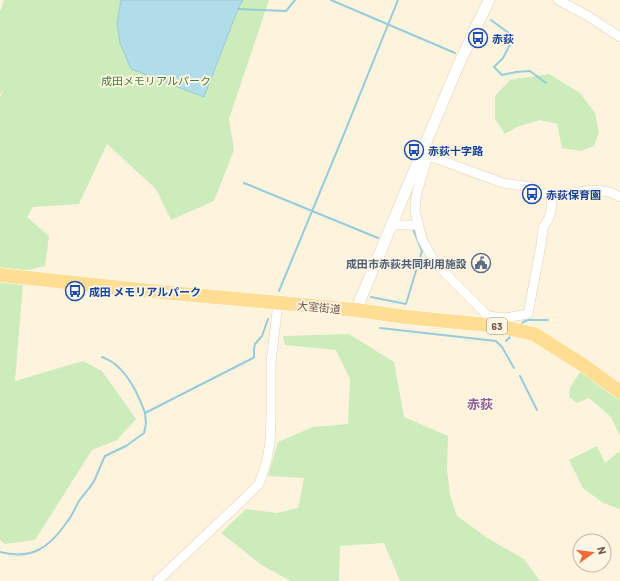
<svg xmlns="http://www.w3.org/2000/svg" width="620" height="581" font-family="Barlow,'Noto Sans JP',sans-serif">
<style>
.green{fill:#ccecbb}
.water{fill:#b1dde8;stroke:#96ccdb}
.lines{fill:none;stroke-linecap:round;stroke-linejoin:round}
.stream{stroke:#96ccdb;stroke-width:2}
.minor-casing{stroke:#e2cfb9;stroke-width:10}
.tertiary-casing{stroke:#e2cfb9;stroke-width:12}
.primary-casing{stroke:#fff;stroke-width:15}
.minor{stroke:#fff;stroke-width:9}
.tertiary{stroke:#fff;stroke-width:11}
.primary{stroke:#ffdd93;stroke-width:14}
.labels{text-anchor:middle;dominant-baseline:central;stroke-width:3.5;stroke-linejoin:round;paint-order:stroke}
.shield{fill:#fff6e5;stroke:#9e8774;stroke-width:1}
.shield-label{font-size:10px;font-weight:bold;fill:#755844}
.transit-label{font-size:11px;font-weight:bold;fill:#164399;stroke:#fff6e5;text-anchor:start}
.park-label{font-size:11px;fill:#4b7c3b;stroke:#fff6e5}
.service-label{font-size:11px;font-weight:bold;fill:#4e5e75;stroke:#fff6e5;text-anchor:end}
.street-label{font-size:11px;fill:#755844;stroke:#fff6e5}
.quarter-label{font-size:13px;font-weight:bold;fill:#895f99;stroke:#fff6e5}
</style>
<rect width="100%" height="100%" fill="#fef3dd"/>
<path class="green" d="M4,0H269L229,119L234,150L214,201L171,220L156,189L107,144L79,204L33,207L27,217L49,236L45,266L24,271L15,381L83,361L102,371L136,419L117,440L92,450L35,540L5,544L0,540V97L4,89L0,94V10H1Z
M549,74L580,93L595,113L599,132L594,146L581,151L562,148L557,124L540,120L517,127L505,134L495,119V96L510,80Z
M349,334L394,362L404,417L448,436L447,469L450,495L457,516L489,539L524,559L540,581H400L384,543L340,546L339,581H291L263,566L221,533L246,509L277,513L298,508L304,478L268,476L278,442L313,427L348,424L350,379L336,350L285,345L283,336Z
M581,371L620,399V436L611,417L589,398L577,403L569,397L570,387Z
M597,446L605,463L620,451V509L603,503L583,488L569,460Z"/>
<path class="water" d="M121,0H243L238,9L204,97L131,69L120,43L117,23Z"/>
<g class="lines">
<path class="stream" d="M331,0L455,53
M238,9L286,11L295,0
M491,20L514,37L503,58L494,67L502,75L516,72L530,71L546,83
M244,183L378,238
M279,291L344,134L398,0
M371,297L406,304L422,251L413,229
M520,326L523,322L528,320H548
M380,328L496,341L502,347L514,368
M506,341L510,337
M102,357C106,359 112,361 116,365C129,376 139,396 145,413
M520,376L537,410
M0,552C32,560 49,548 67,522C72,516 75,508 79,501C84,494 90,488 94,481C98,473 101,464 105,456L126,446L144,433L146,424L145,413L253,358L254,357V349L255,344L262,336L268,319"/>
<g class="minor-casing">
<path id="minor" d="M558,0L588,16L620,37
M421,153L503,183L532,187L544,194L552,196L593,190L610,192L620,197
M428,155L418,189L416,197L415,211L422,239L434,261L438,266L488,316L493,325
M391,225H418
M488,316L505,318L528,314L541,245L543,228L549,218L551,211L552,196
M157,581L246,497L259,484L267,460L270,442L271,418V362L278,303"/>
</g>
<g class="tertiary-casing">
<path id="tertiary" d="M356,310L458,66L489,0"/>
</g>
<g class="primary-casing">
<path id="primary" d="M0,275L140,290L356,310L406,317L498,326L534,334L583,365L620,392"/>
</g>
<use href="#minor" class="minor"/>
<use href="#tertiary" class="tertiary"/>
<use href="#primary" class="primary"/>
</g>
<defs>
<g id="bus-ring" transform="scale(1)"><circle r="9.5" fill="#fff6e5" stroke="#1a4fb4" stroke-width="1.5"/><path d="M-5-6H5V4H4V6H2V4H-2V6H-4V4H-5ZM-3.5-4V0h7V-4ZM-3.5 1.2v1.5H-2V1.2ZM2 1.2v1.5H3.5V1.2Z" fill="#1a4fb4"/></g>
<g id="civic-ring" transform="scale(1)"><circle r="9.5" fill="#fff6e5" stroke="#5c6f8a" stroke-width="1.5"/><path d="M-.6-6.5H3V-4.5H.6V-3L4-1V1h2V6H-6V1h2V-1L-.6-3ZM-1.2 2.5V6h2.4V2.5Z" fill="#5c6f8a"/></g>
</defs>
<g fill-rule="evenodd">
<use href="#bus-ring" x="478" y="38"/>
<use href="#bus-ring" x="414" y="150"/>
<use href="#bus-ring" x="532" y="194"/>
<use href="#civic-ring" x="481" y="263"/>
<use href="#bus-ring" x="75" y="291"/>
</g>
<g class="labels">
<rect class="shield" x="487" y="318" width="20" height="16" rx="3"/>
<g class="shield-label">
<text x="497" y="326">63</text>
</g>
<g class="transit-label">
<text x="492" y="38">赤荻</text>
<text x="428" y="150">赤荻十字路</text>
<text x="546" y="194">赤荻保育園</text>
<text x="89" y="291">成田 メモリアルパーク</text>
</g>
<g class="park-label">
<text x="156" y="80">成田メモリアルパーク</text>
</g>
<g class="service-label">
<text x="467" y="263">成田市赤荻共同利用施設</text>
</g>
<g class="street-label">
<text transform="translate(319 307) rotate(5)">大室街道</text>
</g>
<g class="quarter-label">
<text x="480" y="404">赤荻</text>
</g>
</g>
<g transform="translate(592 553) rotate(76)"><circle r="19" fill="#fff6e5" stroke="#c8b7a5"/>
<path d="M0-3L7 15L0 10L-7 15Z" fill="#f36c37"/>
<text y="-6" font-size="11" font-weight="bold" text-anchor="middle" fill="#755844">N</text>
</g>
</svg>
